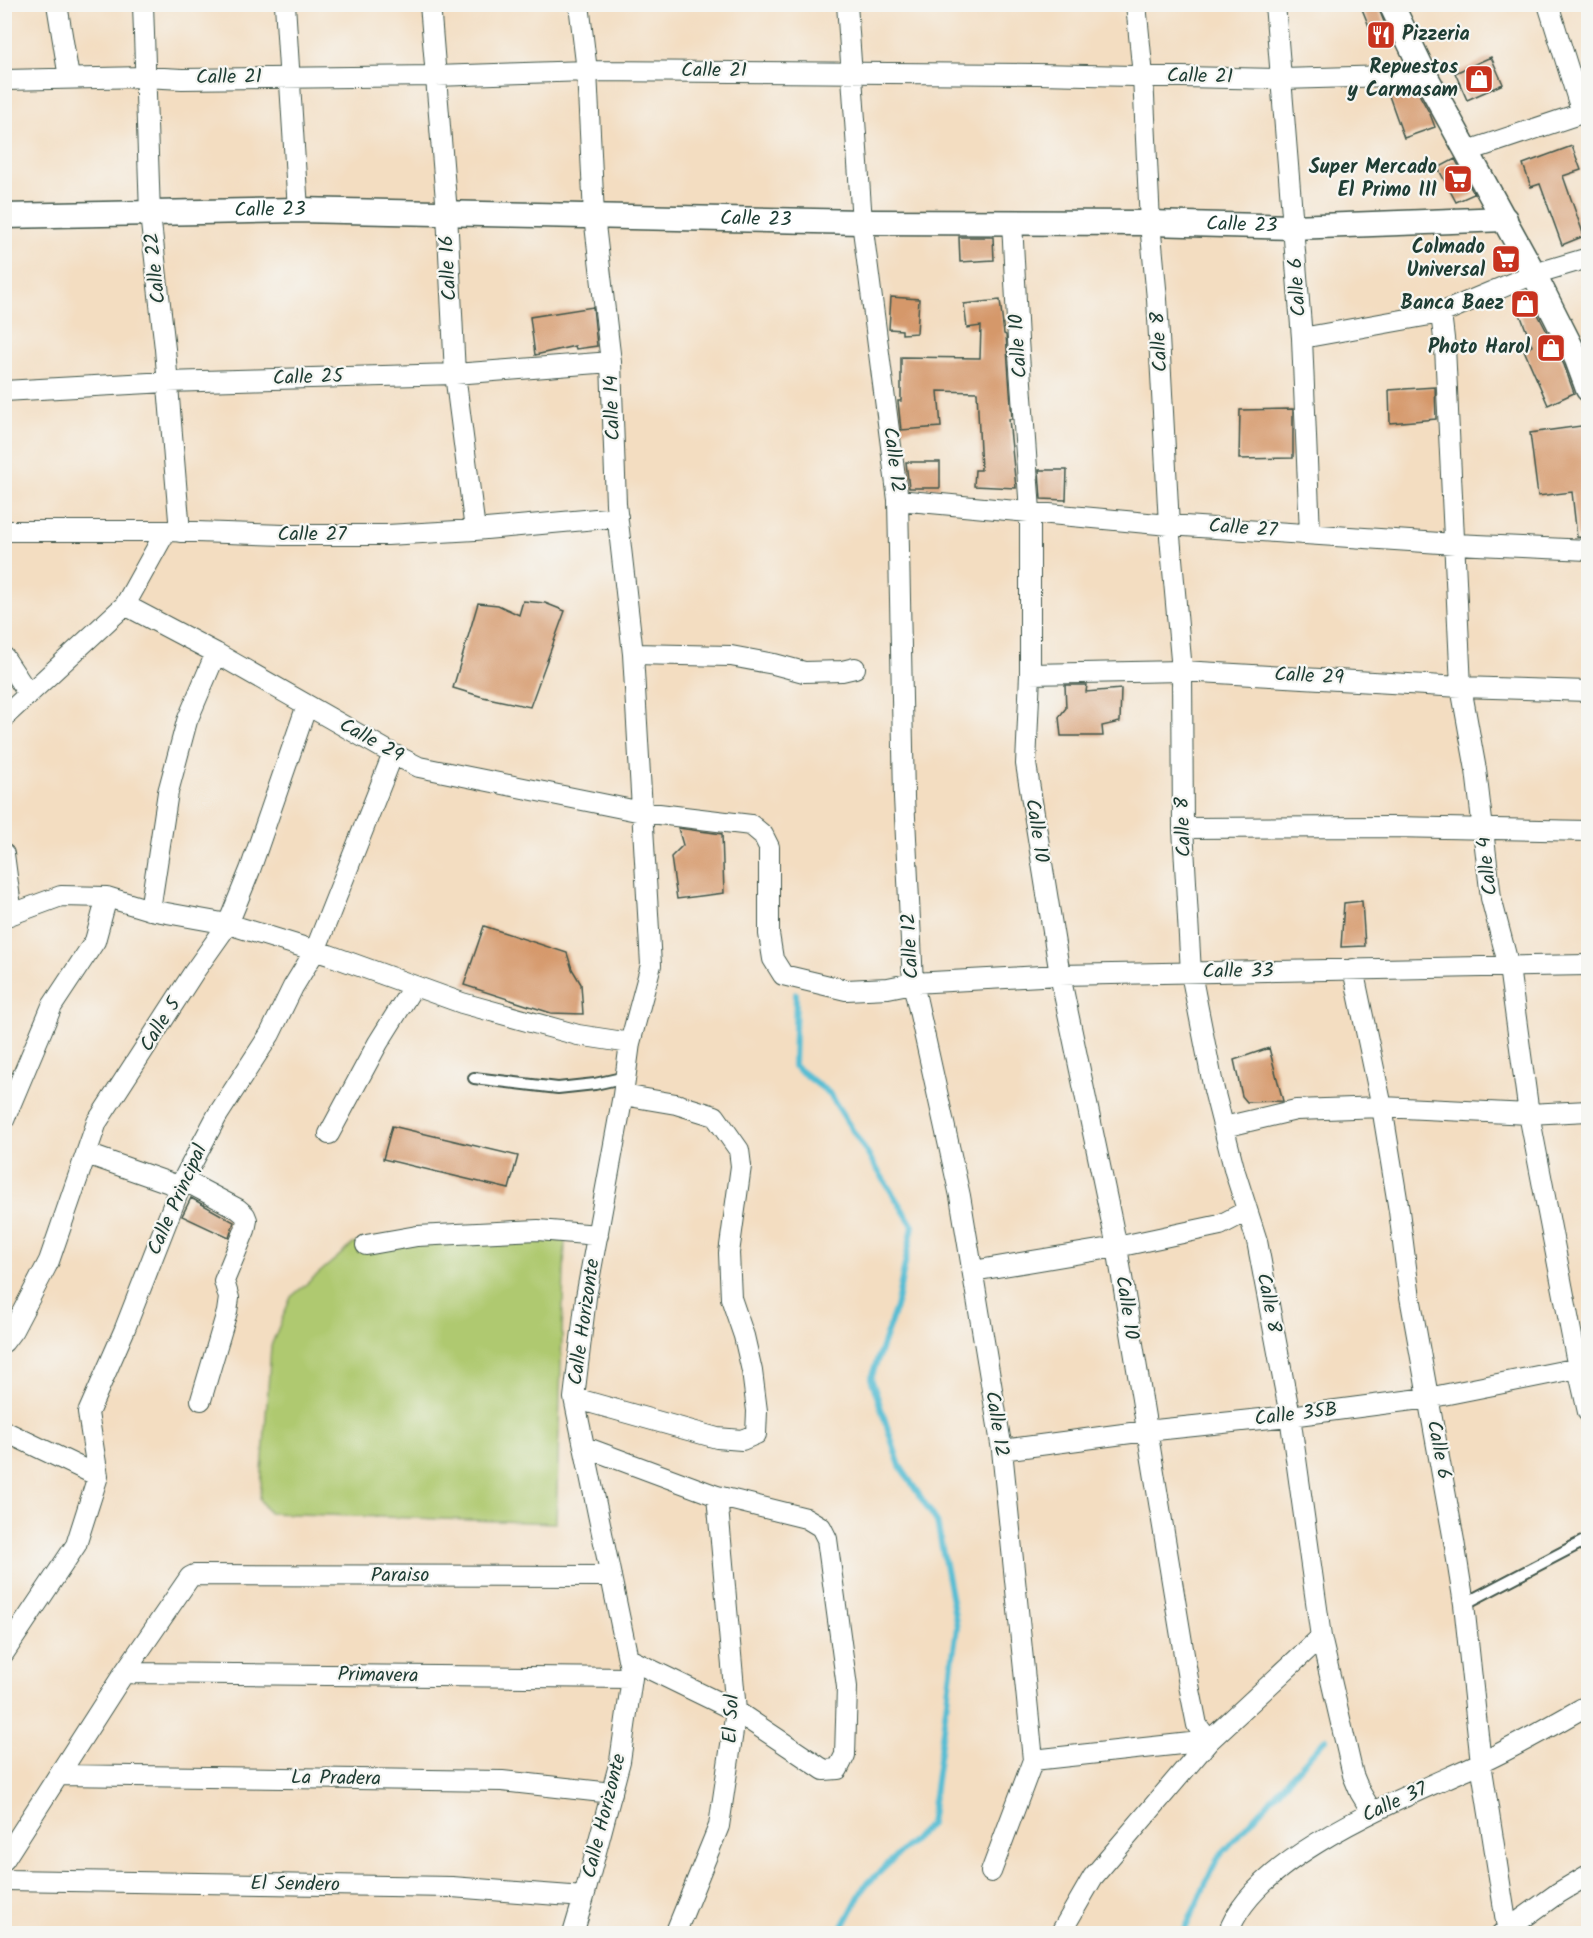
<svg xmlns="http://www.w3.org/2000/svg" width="1593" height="1938" font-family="Kalam,sans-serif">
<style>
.green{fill:#afc96f;stroke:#678352;stroke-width:1.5}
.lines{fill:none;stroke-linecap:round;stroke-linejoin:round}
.stream{stroke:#56bdd3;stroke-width:6}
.building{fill:#d5986b}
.service-casing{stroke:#3f5549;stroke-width:14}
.minor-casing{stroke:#3f5549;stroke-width:22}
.tertiary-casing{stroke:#3f5549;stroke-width:27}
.service{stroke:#fff;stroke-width:10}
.minor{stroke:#fff;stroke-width:20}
.tertiary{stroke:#fff;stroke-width:24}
.labels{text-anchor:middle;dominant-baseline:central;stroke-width:4.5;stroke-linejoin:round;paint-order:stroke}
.poi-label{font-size:20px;font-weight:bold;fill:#1f3d34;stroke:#f6f6f2;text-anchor:end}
.street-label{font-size:20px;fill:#1f3d34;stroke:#f6f6f2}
</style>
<rect width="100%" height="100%" fill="#f6f6f2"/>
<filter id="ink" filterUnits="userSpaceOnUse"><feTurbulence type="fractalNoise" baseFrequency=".0167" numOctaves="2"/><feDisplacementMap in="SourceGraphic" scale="12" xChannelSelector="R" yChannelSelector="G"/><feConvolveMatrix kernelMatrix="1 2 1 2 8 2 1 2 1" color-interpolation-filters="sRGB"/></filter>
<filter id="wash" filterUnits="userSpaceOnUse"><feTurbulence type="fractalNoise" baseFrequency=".008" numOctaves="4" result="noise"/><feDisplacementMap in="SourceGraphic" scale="24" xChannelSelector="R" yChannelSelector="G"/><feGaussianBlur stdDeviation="1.35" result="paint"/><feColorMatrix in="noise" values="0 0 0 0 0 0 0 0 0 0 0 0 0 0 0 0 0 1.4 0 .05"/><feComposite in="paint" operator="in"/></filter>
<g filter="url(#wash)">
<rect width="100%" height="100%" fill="#f3ddc1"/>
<path class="green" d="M397,1234L565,1240L556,1523L269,1513L260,1500L271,1346L291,1297L353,1244Z"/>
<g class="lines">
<path class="stream" d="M796,994L794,1066L829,1093L913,1226L896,1307L871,1378L900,1466L937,1522L957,1627L930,1824L864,1887L839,1934
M1183,1934L1217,1859L1326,1738"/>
</g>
<g id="blocks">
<path class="building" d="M1360,4H1377L1391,40L1377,46Z
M1491,57L1503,84L1467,100L1455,73Z
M1415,87L1430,114L1435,127L1404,138L1388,93L1403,88Z
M1572,146L1581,170L1563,176L1584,236L1562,245L1540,184L1531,187L1523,164Z
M1455,159L1474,194L1456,202L1438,168Z
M959,237H993L994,260L960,262Z
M1527,293L1564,365L1574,393L1548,405L1524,350L1532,346L1514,298Z
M891,297L919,299L917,333L902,334V330L889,329Z
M1000,300L1004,334L1006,335L1012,419H1009L1016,488L974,486L975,470H981L977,392L938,391L941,427L901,430L898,401H901V357L980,358L981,326L967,328L964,304Z
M593,307L597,346L576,349L575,346L535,355L530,317Z
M1435,387L1436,419L1390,423L1389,390Z
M1293,409V458L1239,459L1240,410Z
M1588,425V538L1577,537L1572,492L1538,496L1530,433Z
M906,462H940V488H909Z
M1039,470H1067L1066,500L1041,499Z
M523,601L545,603L565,611L530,707L483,697L453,688L478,603L498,605L519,615Z
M1065,685H1087L1086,692L1121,689L1120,722L1102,726L1103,736H1061L1059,717L1066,708Z
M678,828L722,834L724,893L677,899L671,857L683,845Z
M1362,901L1365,946L1341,947L1344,903Z
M484,926L567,953L572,969L581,984L583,1014L551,1013L464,985Z
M1269,1048L1283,1101L1247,1102L1242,1096L1234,1060Z
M392,1126L518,1156L509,1189L383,1159Z
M191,1198L234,1222L229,1238L182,1216Z"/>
</g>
</g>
<g filter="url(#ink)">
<use href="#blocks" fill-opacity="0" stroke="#3f5549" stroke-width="1.5"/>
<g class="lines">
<g class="service-casing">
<path id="service" d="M474,1078L558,1088L595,1084L626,1077
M1464,1604L1588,1539"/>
</g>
<g class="minor-casing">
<path id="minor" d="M57,4L69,78
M143,4L150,214L165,349L180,532
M285,4L298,210
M430,4L447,213L455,374L475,530
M847,4L862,222L898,500L904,797L913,983L960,1196L1002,1450L1033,1760L991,1872
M1136,4L1143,76L1150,223L1157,299L1169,525L1182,671L1183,828L1191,973L1214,1090L1235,1172L1257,1241L1290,1416L1321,1637L1353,1775L1360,1792L1372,1812
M1275,4L1302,338L1310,534
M4,80L145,77L182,79L436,76L587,71L1037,74L1282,79L1425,75
M1468,151L1582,113L1548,4
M1012,222L1018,340L1030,511V674L1026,764L1060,975L1117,1247L1189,1685L1197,1725L1209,1741
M1441,313L1445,347L1461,687L1476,770L1491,898L1509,967L1529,1114L1578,1368L1588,1412
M1302,338L1441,313L1534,274L1588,258
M4,391L167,382L455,374L611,362
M898,500L1169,525L1455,544L1588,550
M4,531H166L284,535H387L475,530L618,517
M125,605L216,653L393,754L419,767L642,812L751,825L763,835L769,847V934L773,959L783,975L846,990L888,988L913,983L1060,975L1588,965
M633,654L731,656L774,664L804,672L842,671L855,668
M4,657L29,695
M1030,674L1182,671L1461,687L1588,691
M4,717L125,605L166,531
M1183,828L1393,827L1588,831
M4,854L12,914
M150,910L168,792L187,721L216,653
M4,917L61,896L107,897L150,910L228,924L329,955L462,1003L578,1035L630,1043
M1353,969L1382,1107L1399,1211L1409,1291L1454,1541L1464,1604L1481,1763L1508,1934
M4,1120L52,1006L95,941L107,897
M1224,1127L1296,1110L1382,1107L1529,1114L1588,1111
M329,1134L378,1043L413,987
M87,1154L181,1187
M183,1180L238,1209L245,1215L247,1220L245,1230L224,1281L229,1298L227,1312L201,1400
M366,1245L417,1236L538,1230L598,1235
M973,1271L1117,1247L1220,1225L1247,1211
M4,1342L13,1330L49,1261L97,1122L194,972L228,924L250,870L307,705
M574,1398L717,1438L742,1440L756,1434L757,1411L752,1371L744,1336L731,1298L729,1253L741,1166L739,1150L715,1116L676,1104L623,1095
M4,1431L98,1476
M585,1447L717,1496L806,1518L821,1527L827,1539L847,1687L845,1755L838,1769L824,1770L736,1711L629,1659
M1002,1450L1146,1431L1290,1416L1428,1398L1588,1366
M4,1653L76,1545L98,1476L88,1413L124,1331L183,1180L217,1116L270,1034L293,987L315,951L393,754
M124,1673L632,1678
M1033,1760L1209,1741
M59,1775L502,1781L612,1793
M4,1860L124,1673L190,1577L194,1575L611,1576
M4,1880L452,1887L584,1897
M573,1934L584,1897L620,1761L632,1678L574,1398L586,1297L623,1095L630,1043L651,965L633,654L616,504L611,362L594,216L587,71L579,4
M675,1934L719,1826L736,1711L717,1496
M1060,1934L1093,1877L1209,1741L1321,1637
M1228,1934C1253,1855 1409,1796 1480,1763C1517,1746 1553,1725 1588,1705
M1501,1934L1558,1893L1588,1875"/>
</g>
<g class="tertiary-casing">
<g id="tertiary">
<path d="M1391,4L1425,75L1534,274L1577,359L1588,389"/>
<path id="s1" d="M4,216L298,210L862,222L1150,223L1293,227L1505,219"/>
</g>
</g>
<use href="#service" class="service"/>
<use href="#minor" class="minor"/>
<use href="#tertiary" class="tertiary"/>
</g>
</g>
<defs>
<g id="restaurant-square" transform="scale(1.5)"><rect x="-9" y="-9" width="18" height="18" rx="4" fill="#c8321e" stroke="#f6f6f2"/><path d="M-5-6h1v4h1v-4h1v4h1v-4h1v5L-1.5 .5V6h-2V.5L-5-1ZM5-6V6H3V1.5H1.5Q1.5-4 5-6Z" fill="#fff"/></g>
<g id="shop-square" transform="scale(1.5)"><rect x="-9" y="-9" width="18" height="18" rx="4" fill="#c8321e" stroke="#f6f6f2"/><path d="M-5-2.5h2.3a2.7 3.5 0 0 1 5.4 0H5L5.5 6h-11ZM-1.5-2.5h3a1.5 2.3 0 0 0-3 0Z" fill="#fff"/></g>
<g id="supermarket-square" transform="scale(1.5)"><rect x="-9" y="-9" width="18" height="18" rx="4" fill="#c8321e" stroke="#f6f6f2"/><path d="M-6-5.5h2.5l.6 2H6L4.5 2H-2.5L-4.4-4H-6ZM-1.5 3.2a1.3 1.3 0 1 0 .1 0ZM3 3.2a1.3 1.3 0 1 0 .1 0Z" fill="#fff"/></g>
</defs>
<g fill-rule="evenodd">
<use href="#restaurant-square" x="1381" y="35"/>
<use href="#shop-square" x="1479" y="79"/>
<use href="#supermarket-square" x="1458" y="179"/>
<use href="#supermarket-square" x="1506" y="259"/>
<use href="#shop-square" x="1525" y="304"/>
<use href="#shop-square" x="1551" y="348"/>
</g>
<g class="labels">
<g class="poi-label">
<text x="1402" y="35" text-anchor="start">Pizzeria</text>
<text x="1458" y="68">Repuestos<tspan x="1458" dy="23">y Carmasam</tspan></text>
<text x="1437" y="168">Super Mercado<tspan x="1437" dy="23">El Primo III</tspan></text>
<text x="1485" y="248">Colmado<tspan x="1485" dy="23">Universal</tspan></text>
<text x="1504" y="304">Banca Baez</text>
<text x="1530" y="348">Photo Harol</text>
</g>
<g class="street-label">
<text x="714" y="71">Calle 21</text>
<text transform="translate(1200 77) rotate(1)">Calle 21</text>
<text transform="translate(229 78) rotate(-1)">Calle 21</text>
<text stroke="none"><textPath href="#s1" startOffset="266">Calle 23</textPath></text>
<text stroke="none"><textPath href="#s1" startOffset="752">Calle 23</textPath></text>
<text stroke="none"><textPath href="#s1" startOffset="1238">Calle 23</textPath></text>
<text transform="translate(156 268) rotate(-96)">Calle 22</text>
<text transform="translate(449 268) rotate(-93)">Calle 16</text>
<text transform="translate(1298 287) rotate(-94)">Calle 6</text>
<text transform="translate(1160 342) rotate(-93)">Calle 8</text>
<text transform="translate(1019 346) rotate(-94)">Calle 10</text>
<text transform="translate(308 378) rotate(-2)">Calle 25</text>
<text transform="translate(613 408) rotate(-92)">Calle 14</text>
<text transform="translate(893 460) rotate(83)">Calle 12</text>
<text transform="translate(1243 529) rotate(4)">Calle 27</text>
<text x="312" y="535">Calle 27</text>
<text transform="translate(1309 677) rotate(3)">Calle 29</text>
<text transform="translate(371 741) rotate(29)">Calle 29</text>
<text transform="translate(1184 827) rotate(-92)">Calle 8</text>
<text transform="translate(1036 831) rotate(81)">Calle 10</text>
<text transform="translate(1488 866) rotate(-97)">Calle 4</text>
<text transform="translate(911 946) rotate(-93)">Calle 12</text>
<text transform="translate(1238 972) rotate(-1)">Calle 33</text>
<text transform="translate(161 1025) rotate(-58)">Calle 5</text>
<text transform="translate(178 1200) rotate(-66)">Calle Principal</text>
<text transform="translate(1268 1303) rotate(79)">Calle 8</text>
<text transform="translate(1126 1308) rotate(81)">Calle 10</text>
<text transform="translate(585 1322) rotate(-82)">Calle Horizonte</text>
<text transform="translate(1296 1415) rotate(-7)">Calle 35B</text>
<text transform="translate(996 1424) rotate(81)">Calle 12</text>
<text transform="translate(1438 1450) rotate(79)">Calle 6</text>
<text x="400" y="1576">Paraiso</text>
<text transform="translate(378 1676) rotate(1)">Primavera</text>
<text transform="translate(732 1719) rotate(-87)">El Sol</text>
<text transform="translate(336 1779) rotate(1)">La Pradera</text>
<text transform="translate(1395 1803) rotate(-25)">Calle 37</text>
<text transform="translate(605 1816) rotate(-76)">Calle Horizonte</text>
<text transform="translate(295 1885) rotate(1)">El Sendero</text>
</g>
</g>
<rect width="1593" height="1938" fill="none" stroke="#f6f6f2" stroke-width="24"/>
</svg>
